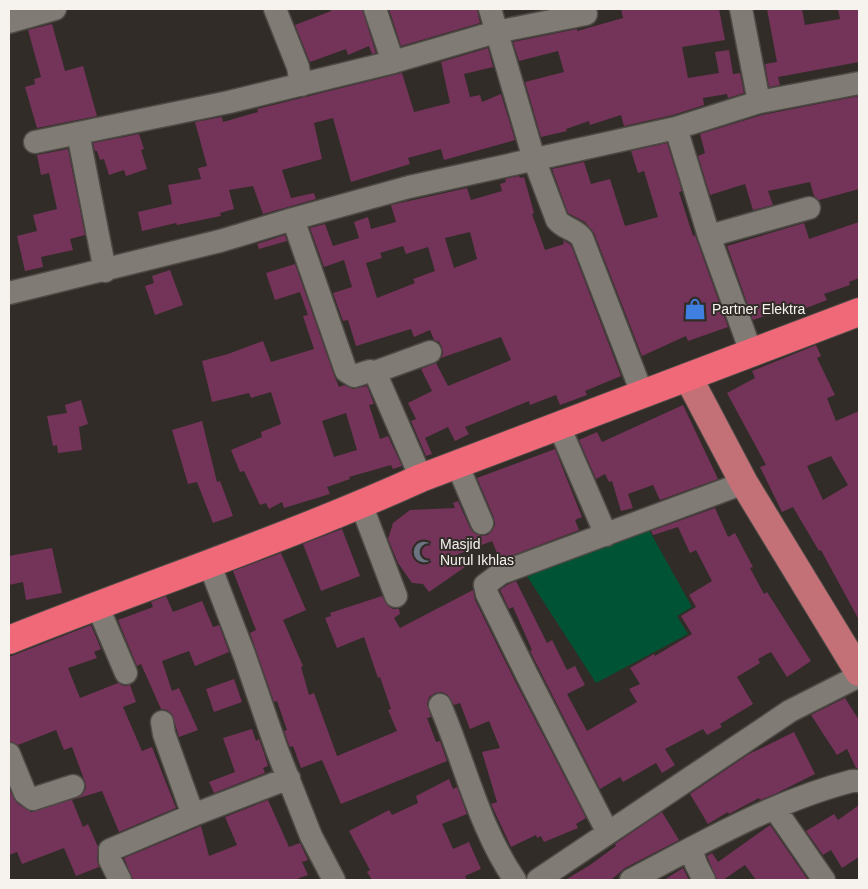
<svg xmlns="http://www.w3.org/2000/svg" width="868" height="889" font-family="Arial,sans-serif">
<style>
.green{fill:#005334}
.building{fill:#743359;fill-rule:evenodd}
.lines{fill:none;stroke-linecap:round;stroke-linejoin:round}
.minor-casing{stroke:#4e4a45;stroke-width:25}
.major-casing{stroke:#4e4a45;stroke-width:30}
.highway-casing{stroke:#4e4a45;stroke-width:30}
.minor{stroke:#817b75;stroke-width:22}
.major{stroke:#c37077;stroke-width:28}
.highway{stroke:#ef6978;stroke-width:28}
.labels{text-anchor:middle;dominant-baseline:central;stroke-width:4;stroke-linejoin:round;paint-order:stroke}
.poi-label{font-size:14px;fill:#f6f2ee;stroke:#312c27;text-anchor:start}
</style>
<rect width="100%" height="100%" fill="#312c27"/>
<path class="green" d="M649,530L692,607L677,616L688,634L596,683L525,573Z"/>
<path class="building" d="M330,9H362L376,53L372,54L369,46L348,55L346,49L310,62L295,25L331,11Z
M389,9H477L480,23L401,46Z
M621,9H719L725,40L682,47L688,78L719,73L715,52L729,50L733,74L740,73L744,93L728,98L727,94L703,98L704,105L673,115L624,126L621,115L590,125L589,121L566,129L567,131L541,137L525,82L564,72L558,51L519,61L513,42L577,29V31L623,18Z
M767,9H802L805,25L840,19L838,9H859V62L778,77L780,85L769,87L765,64L777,62Z
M52,24L65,71L83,66L97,116L37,128L25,87L35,84L34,79L41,77L28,30Z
M488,48L493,67L464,74L470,97L480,95L482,102L501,94L515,140L444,160L441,149L408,158L410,164L351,182L333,118L314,123L322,159L282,170L291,198L314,193L316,199L263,214L253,186L229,190L234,209L220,213L221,216L177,225L176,223L142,231L138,212L172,204L168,185L201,179L198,168L207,166L195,122L222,117L223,122L258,112L257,109L402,73L414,112L450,103L441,62Z
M859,96V189L819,200L814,196L810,182L768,191L773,205L753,210L745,184L710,195L698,156L705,153L700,134L762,115Z
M139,134L144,149L141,150L147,169L126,176L124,170L109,175L104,159L100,160L97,151H95L93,143Z
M667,143L682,191L679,192L693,236L695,235L728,327L688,341L686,336L642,356L594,233L585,222L568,213L552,169L584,162L591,184L610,179L625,226L658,217L644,171L638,173L631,151Z
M68,149L85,235L70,239L73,250L41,257L43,267L25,271L17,236L37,231L33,215L57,209L49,173L41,175L37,155Z
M519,176L520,178L524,177L534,213L532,214L545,250L564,244L563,240L571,245L621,376L585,391L587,395L560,405L556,395L530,405L529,401L465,427L469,434L455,441L448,427L425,438L432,454L426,456L411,421L416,419L408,403L432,391L421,369L436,363L448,386L511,360L501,337L441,358L443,354L442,347L439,342L434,340L430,330L414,337L411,329L356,346L348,320L343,321L333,293L352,287L344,260L324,267L310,228L325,224L333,246L359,238L354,222L368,217L371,229L396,222L391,205L467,188L471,200L502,191L500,184L506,182L505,179ZM470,232L477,259L454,268L445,238ZM403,246L406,254L428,247L435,271L413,279L415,283L377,298L366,263L382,258L380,253Z
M859,222V278L849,282L850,285L824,294L827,300L788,315L785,309L753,320L727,246L804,223L809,239Z
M285,235L287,241L259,249L257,244Z
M295,264L334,375L339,387L344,385L353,389L367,386L374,404L369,405L380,439L388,436L402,466L393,469L391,465L349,477L350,479L327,487L330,494L284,508L282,502L269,509L266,503L260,505L244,471L240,472L231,450L262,437L261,432L281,424L271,392L251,398L249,393L212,402L202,361L228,354L263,341L271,362L314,349L303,316L308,315L300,292L275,300L266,273ZM346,413L357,450L334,457L322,421Z
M170,270L183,305L155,315L145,286L154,283L152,276Z
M816,345L821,356L817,358L835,395L827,398L836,421L859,411V620L821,550L819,551L793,507L782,512L760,467L766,465L727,393L755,378L752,371ZM831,456L848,485L823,500L807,466Z
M81,400L88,424L79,427L82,450L58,453L57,445L53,446L47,416L67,413L65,405Z
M683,405L718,479L660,500L653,485L628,494L633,508L621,511L612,481L609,482L605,474L596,479L579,440L597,432L602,442Z
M202,421L217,482L220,481L233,516L213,523L197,482L188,484L172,430Z
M555,449L582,517L575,520L579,530L500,560L492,541L456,555L465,567L429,592L423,584L412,583L398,563L388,539L393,523L410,510L455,508L453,503L458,501L470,528L474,533L481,536L488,535L492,531L495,525L494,518L477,478Z
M715,508L728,537L735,533L753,567L750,568L764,594L767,592L811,661L787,677L771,652L758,659L760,663L737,677L753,704L720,724L722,727L707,735L703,729L665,749L675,765L662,773L656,763L623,782L620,777L600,789L530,651L532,650L513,607L509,609L500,590L507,585L516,581L547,643L552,640L567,670L575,666L585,685L567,694L587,731L637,702L629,689L640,684L630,668L654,654L655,656L692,634L681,616L696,607L689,595L712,581L696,550L690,553L678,527L653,535L651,531Z
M342,529L360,576L321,591L303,544Z
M52,548L62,593L26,600L23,582L9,585V556Z
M281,553L306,610L283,620L303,666L301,667L309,695L314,693L337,756L397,731L388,710L391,709L380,677L378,678L364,637L337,648L325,618L331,616L330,613L382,596L388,606L393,609H399L400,614L394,618L400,628L473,590L475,600L515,681L586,818L576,824L578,828L544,842L541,836L537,838L536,835L511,847L491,804L497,802L482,752L500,748L489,721L470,729L460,703L454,705L448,695L442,692L435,693L429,697L427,704L431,717L427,718L436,742L440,741L447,761L341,804L322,760L301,768L293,746L290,747L289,745L284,731L287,730L277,701L274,702L250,633L256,630L233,571Z
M166,596L173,612L202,601L213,627L219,625L229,652L195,666L189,651L162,661L172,691L179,688L198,730L179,737L172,714L167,710L161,709L141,664L137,666L118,620L153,607L151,602Z
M91,625L101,649L94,652L97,658L68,668L80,698L118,683L124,686L130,685L136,702L123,707L142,751L152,747L176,808L119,832L102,791L72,800L83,827L88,824L98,847L97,860L99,867L76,876L64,848L22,864L17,852L9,855V788L17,803L31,812L77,798L83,794L86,788L85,782L72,747L64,750L56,730L18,745L9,741V657Z
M234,679L242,702L214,712L206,689Z
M845,698L859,720V768H856L847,749L837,755L811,715Z
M252,729L256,741L259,739L265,756L268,766L263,768L265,773L214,793L209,782L235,772L223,738Z
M794,732L815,774L775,794L760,800L759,798L729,814L728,812L708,824L690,794L749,754Z
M449,779L453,789L457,787L467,814L442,824L453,849L469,842L481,869L465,876L467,880H372L367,872L370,870L349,831L389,810L392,815L418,803L416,796Z
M268,800L289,847L300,843L308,860L302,862L308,875L294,880H133L124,858L201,826L209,856L237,845L225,817Z
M859,805V857L842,868L831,850L823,855L806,831L834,814L838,820Z
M662,812L679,840L625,868L611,880H565L590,865L616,846L615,844Z
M770,825L808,880H756L745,865L723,880H717L707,856L712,853L718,862Z
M683,868L689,880H664Z"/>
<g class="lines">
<g class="minor-casing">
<path id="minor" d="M275,9L298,67L301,85
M375,9L393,62
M490,9L534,159L557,220C564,229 576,229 582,238L642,393
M741,9L759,102
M9,22L55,9
M676,128L709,236L751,352
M78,133L105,271
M35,142L229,102L393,62L496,32L586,14
M293,219L346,371L354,376L370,371L375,372L421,478
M709,236L809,208
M9,293L220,241L293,219L409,187L676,128L759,102L859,83
M375,372L430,352
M559,426L606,535
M457,464L482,523
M361,504L396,596
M209,563L245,657L277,750L311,836L334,880
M97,605L126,673
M440,705C465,763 479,828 515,880
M9,754L25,793L33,799L73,786
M775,809L824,880
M193,815L289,778
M608,833L527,675L487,594L485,585L501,573L744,483
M691,849L696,864L704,880
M120,880L110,860V850L193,815L164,734L162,722
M538,880L790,711L859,676
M631,880C702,843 774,801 852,781H859"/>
</g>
<g class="major-casing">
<path id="major" d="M688,377L744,483L859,672"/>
</g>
<g class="highway-casing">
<path id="highway" d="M9,640C146,585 286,539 421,478L859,312"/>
</g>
<use href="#minor" class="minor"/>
<use href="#major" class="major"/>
<use href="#highway" class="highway"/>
</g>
<defs>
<g id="shop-bare" transform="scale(1.725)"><path d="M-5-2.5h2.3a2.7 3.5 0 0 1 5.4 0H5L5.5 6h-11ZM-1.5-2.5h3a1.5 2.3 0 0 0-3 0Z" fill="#3f7fe0" stroke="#312c27" stroke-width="2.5" paint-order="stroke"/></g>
<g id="mosque-bare" transform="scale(1.725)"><path d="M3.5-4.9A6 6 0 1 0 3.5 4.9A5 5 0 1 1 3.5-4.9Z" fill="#6b7280" stroke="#312c27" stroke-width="2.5" paint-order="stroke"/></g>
</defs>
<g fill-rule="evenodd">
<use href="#shop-bare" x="695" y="309"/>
<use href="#mosque-bare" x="424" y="552"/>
</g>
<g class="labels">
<g class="poi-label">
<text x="712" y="309">Partner Elektra</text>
<text x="440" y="544">Masjid<tspan x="440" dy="16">Nurul Ikhlas</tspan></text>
</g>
</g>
<rect width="868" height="889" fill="none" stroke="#f6f2ee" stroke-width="20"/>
</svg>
